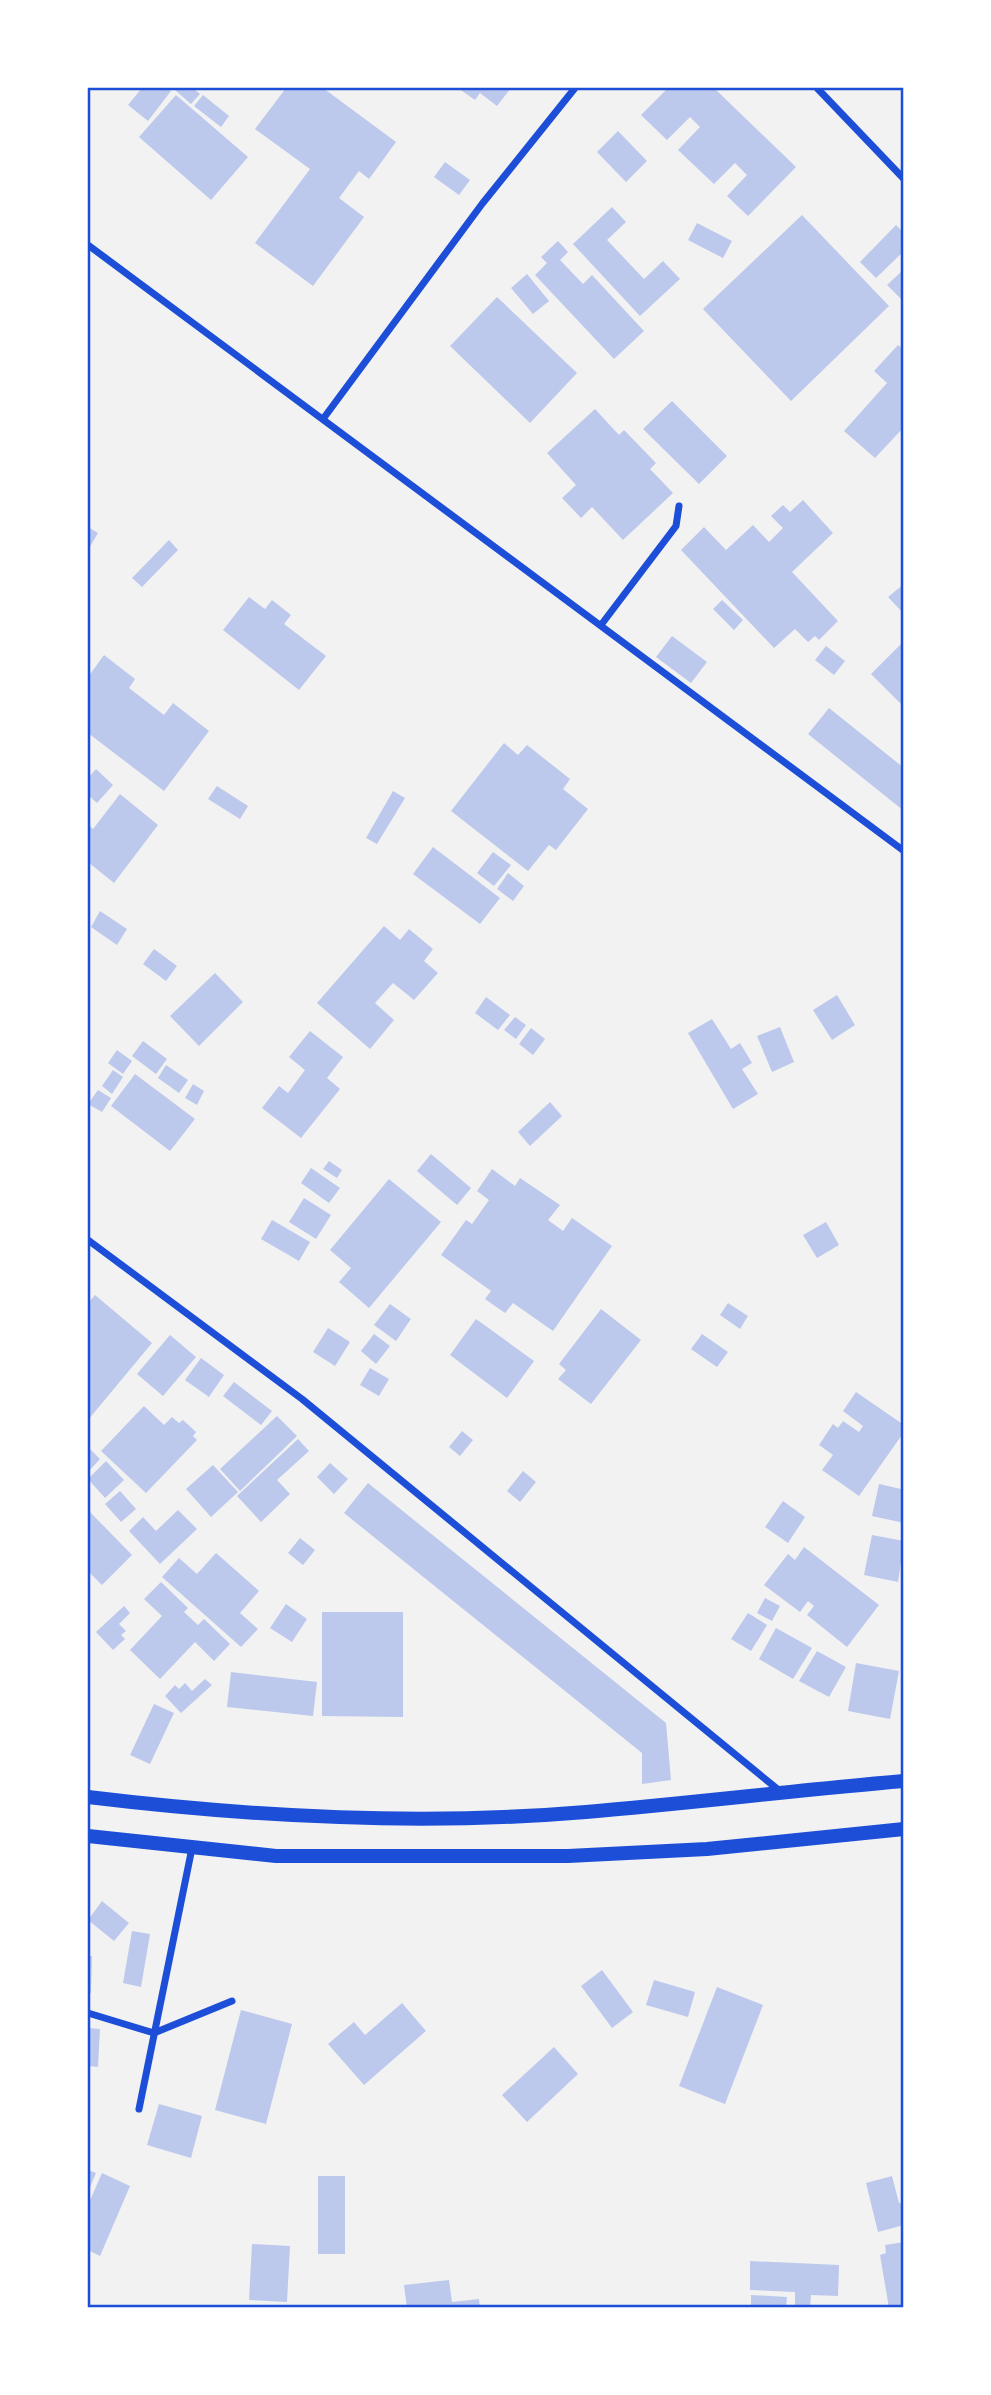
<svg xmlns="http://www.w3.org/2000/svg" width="991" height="2395" font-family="'Titillium Web',sans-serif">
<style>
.building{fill:#bdc9ec}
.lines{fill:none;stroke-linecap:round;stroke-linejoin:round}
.minor{stroke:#1d4ed8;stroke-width:7}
.secondary{stroke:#1d4ed8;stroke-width:14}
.neatline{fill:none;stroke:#1d4ed8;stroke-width:2.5}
</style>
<rect width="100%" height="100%" fill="#f2f2f2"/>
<path class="building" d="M142,88H166L171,91L148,121L128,105Z
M178,88H193L200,94L191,104L175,90Z
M286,88H323L396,142L369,179L359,171L339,198L364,217L313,286L255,243L310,169L255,129Z
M458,88H511L497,106L480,93L475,100Z
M668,88H714L796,167L748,216L727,196L747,175L735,163L714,184L678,150L700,127L690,117L667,140L641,115Z
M176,95L248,157L211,200L139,137Z
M203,95L229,116L221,127L194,106Z
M618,131L647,161L626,182L597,152Z
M445,162L470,180L459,195L434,177Z
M612,207L626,222L607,240L644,279L663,261L680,279L640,316L573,244Z
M802,215L889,306L791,401L703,309Z
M697,223L732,241L723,258L688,240Z
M896,225L904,233V251L876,278L860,262Z
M558,241L568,252L560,260L583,284L592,275L644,331L614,359L535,275L547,263L541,257Z
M904,269V302L887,285Z
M527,274L549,301L533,314L511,288Z
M497,297L577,373L530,423L450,346Z
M898,345L904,350V427L875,458L844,431L887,383L874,371Z
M672,401L727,456L699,484L643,429Z
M595,409L619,435L624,430L656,463L650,469L673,493L623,540L592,507L581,518L562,498L576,485L547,453Z
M803,500L833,533L792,572L838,621L819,640L815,636L808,642L795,629L774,648L681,550L704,527L726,550L753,525L769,542L783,528L771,516L783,505L790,512Z
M88,527L98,533L88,550Z
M169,540L178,550L142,587L132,578Z
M904,584V614L888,597Z
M249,597L265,609L272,600L291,615L284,624L326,656L299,690L223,630Z
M722,600L743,620L734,630L713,609Z
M672,636L707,662L691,683L656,657Z
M904,641V707L871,674Z
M826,646L845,661L834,675L815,660Z
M104,655L135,679L129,688L164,715L173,703L209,731L164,791L88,733V677Z
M829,708L904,768V811L808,734Z
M504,743L518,755L527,745L570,779L563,789L588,809L556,850L549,845L528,871L451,811Z
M96,769L113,785L97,803L88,795V778Z
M217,786L248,806L240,819L208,799Z
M393,791L405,798L377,844L366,838Z
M120,794L158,825L114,883L88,862V824L93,829Z
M433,847L500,898L480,924L413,874Z
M493,852L511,865L494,886L477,873Z
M508,873L524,886L513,901L497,889Z
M100,911L127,929L117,945L91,927Z
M384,926L400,940L409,929L433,949L424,961L438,973L414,1000L393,983L375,1003L394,1020L370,1049L317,1003Z
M154,949L177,966L166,981L143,964Z
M215,973L243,1002L199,1046L170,1016Z
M837,995L855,1025L832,1040L813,1010Z
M486,997L510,1015L498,1030L475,1013Z
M515,1017L526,1025L516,1039L504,1030Z
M712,1019L731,1049L740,1043L752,1063L742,1069L758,1094L733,1109L688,1033Z
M780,1027L794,1062L772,1072L757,1036Z
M531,1028L545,1039L533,1055L519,1044Z
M310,1031L343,1057L327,1078L340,1089L301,1138L262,1108L279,1086L288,1093L305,1070L289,1057Z
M143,1041L167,1059L156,1074L132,1056Z
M117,1050L132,1061L123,1074L108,1063Z
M166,1065L188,1080L179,1093L158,1078Z
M113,1070L123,1077L112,1094L102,1086Z
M135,1074L195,1119L170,1151L111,1106Z
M193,1084L204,1091L197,1105L185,1098Z
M98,1090L111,1098L102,1112L88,1104Z
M550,1102L562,1116L530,1146L518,1132Z
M431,1154L471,1188L457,1205L417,1171Z
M329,1161L342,1170L337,1178L323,1169Z
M311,1168L340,1188L329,1203L301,1183Z
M492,1169L515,1186L520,1178L560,1205L548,1220L563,1231L572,1218L612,1246L553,1331L513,1303L505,1313L485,1299L491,1291L441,1255L466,1220L472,1224L489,1200L477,1191Z
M389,1179L441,1222L369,1308L339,1282L351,1268L330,1250Z
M304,1198L331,1215L316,1239L289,1222Z
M272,1220L310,1242L299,1261L261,1239Z
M826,1222L839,1245L817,1258L803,1235Z
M95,1295L152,1343L88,1420V1303Z
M728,1303L748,1316L740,1329L720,1315Z
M390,1304L411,1319L396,1341L374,1325Z
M601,1309L641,1340L591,1404L558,1379L566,1370L559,1364Z
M476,1319L534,1361L507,1398L450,1355Z
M328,1328L350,1342L335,1366L313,1352Z
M374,1334L390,1346L376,1364L361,1351Z
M702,1334L728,1352L717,1367L691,1349Z
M170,1335L196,1357L163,1396L137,1374Z
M201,1358L224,1375L209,1397L185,1380Z
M370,1368L389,1379L379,1396L360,1385Z
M234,1382L272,1411L261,1425L223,1396Z
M856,1392L904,1425V1432L859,1496L822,1470L833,1455L819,1445L833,1424L838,1428L843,1421L859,1432L863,1426L843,1411Z
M144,1406L164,1425L172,1417L179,1423L183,1420L196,1432L193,1436L197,1440L146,1493L101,1451Z
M277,1416L297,1436L240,1491L220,1469Z
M462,1431L473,1440L460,1456L449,1447Z
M298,1439L309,1451L277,1480L290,1494L261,1522L237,1496Z
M88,1447L100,1459L88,1472Z
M106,1461L124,1480L105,1498L88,1479Z
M330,1463L348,1479L334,1494L317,1477Z
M213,1465L238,1492L211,1517L186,1489Z
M523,1471L536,1482L520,1502L507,1491Z
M368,1483L666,1723L671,1780L642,1784V1753L344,1513Z
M902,1483L904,1523L872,1516L879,1484L901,1489Z
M120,1491L136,1509L121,1522L105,1504Z
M783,1501L805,1517L788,1543L765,1527Z
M88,1510L132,1555L102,1585L88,1571Z
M178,1510L197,1529L160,1564L129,1531L143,1517L156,1531Z
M872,1535L904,1541L898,1582L864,1575Z
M300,1538L315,1550L303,1565L288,1553Z
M804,1547L879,1605L847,1647L807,1615L814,1606L808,1601L800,1612L764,1585L788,1554L795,1560Z
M216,1553L259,1591L240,1613L258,1629L241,1647L162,1577L179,1558L197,1574Z
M161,1582L188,1608L184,1612L198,1625L204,1619L230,1644L214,1661L195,1642L160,1679L130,1650L162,1616L144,1599Z
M765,1598L780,1606L772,1621L757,1613Z
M286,1604L307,1619L292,1642L270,1628Z
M124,1606L130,1613L119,1624L126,1631L121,1635L125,1639L113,1650L96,1632Z
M322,1612H403V1717L322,1716Z
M748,1613L767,1625L751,1651L731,1639Z
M776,1628L812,1648L793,1679L759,1659Z
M817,1651L846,1667L829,1697L799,1681Z
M856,1663L899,1671L890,1719L848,1711Z
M231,1672L317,1682L313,1716L227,1707Z
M205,1679L212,1685L181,1713L165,1696L175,1685L179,1689L185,1683L192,1691Z
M154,1704L174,1713L150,1764L130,1755Z
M102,1901L129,1923L114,1941L88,1920Z
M132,1931L150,1934L141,1987L123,1983Z
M88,1956H92L91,1993H88Z
M602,1970L633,2012L612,2028L581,1986Z
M654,1980L695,1992L688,2017L646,2005Z
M717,1987L763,2005L725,2104L679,2086Z
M402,2003L426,2031L364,2085L328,2044L354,2022L365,2035Z
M241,2010L292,2024L266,2124L215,2110Z
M88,2028L100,2029L98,2067L88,2066Z
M554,2047L578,2074L527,2122L502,2095Z
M159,2104L202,2116L191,2158L147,2145Z
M88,2170L96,2173L88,2192Z
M102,2173L130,2186L100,2256L88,2250V2205Z
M318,2176H345V2254H318Z
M892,2176L899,2203L904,2202V2225L878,2232L866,2183Z
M904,2242V2308H889L880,2255L886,2253L885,2245Z
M252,2244L290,2246L287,2302L249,2300Z
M750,2261L839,2265L838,2296L811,2295L810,2308H795V2292L750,2290Z
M449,2280L452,2302L479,2299L480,2308H407L404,2285Z
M751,2295L787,2297L786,2308H751Z"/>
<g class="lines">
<path class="minor" d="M817,88L904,179
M88,245L904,851
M323,419L482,204L575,88
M601,625L676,526L679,506
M88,1240L302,1399L781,1792
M88,2013L154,2033L232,2001
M139,2109L192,1848"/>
<path class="secondary" d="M88,1797C253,1817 420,1826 586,1812C692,1803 798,1790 904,1781
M88,1836L276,1856H568L707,1849L904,1829"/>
</g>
<rect width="991" height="2395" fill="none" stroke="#ffffff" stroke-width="178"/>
<rect x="89" y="89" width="813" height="2217" class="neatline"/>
</svg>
